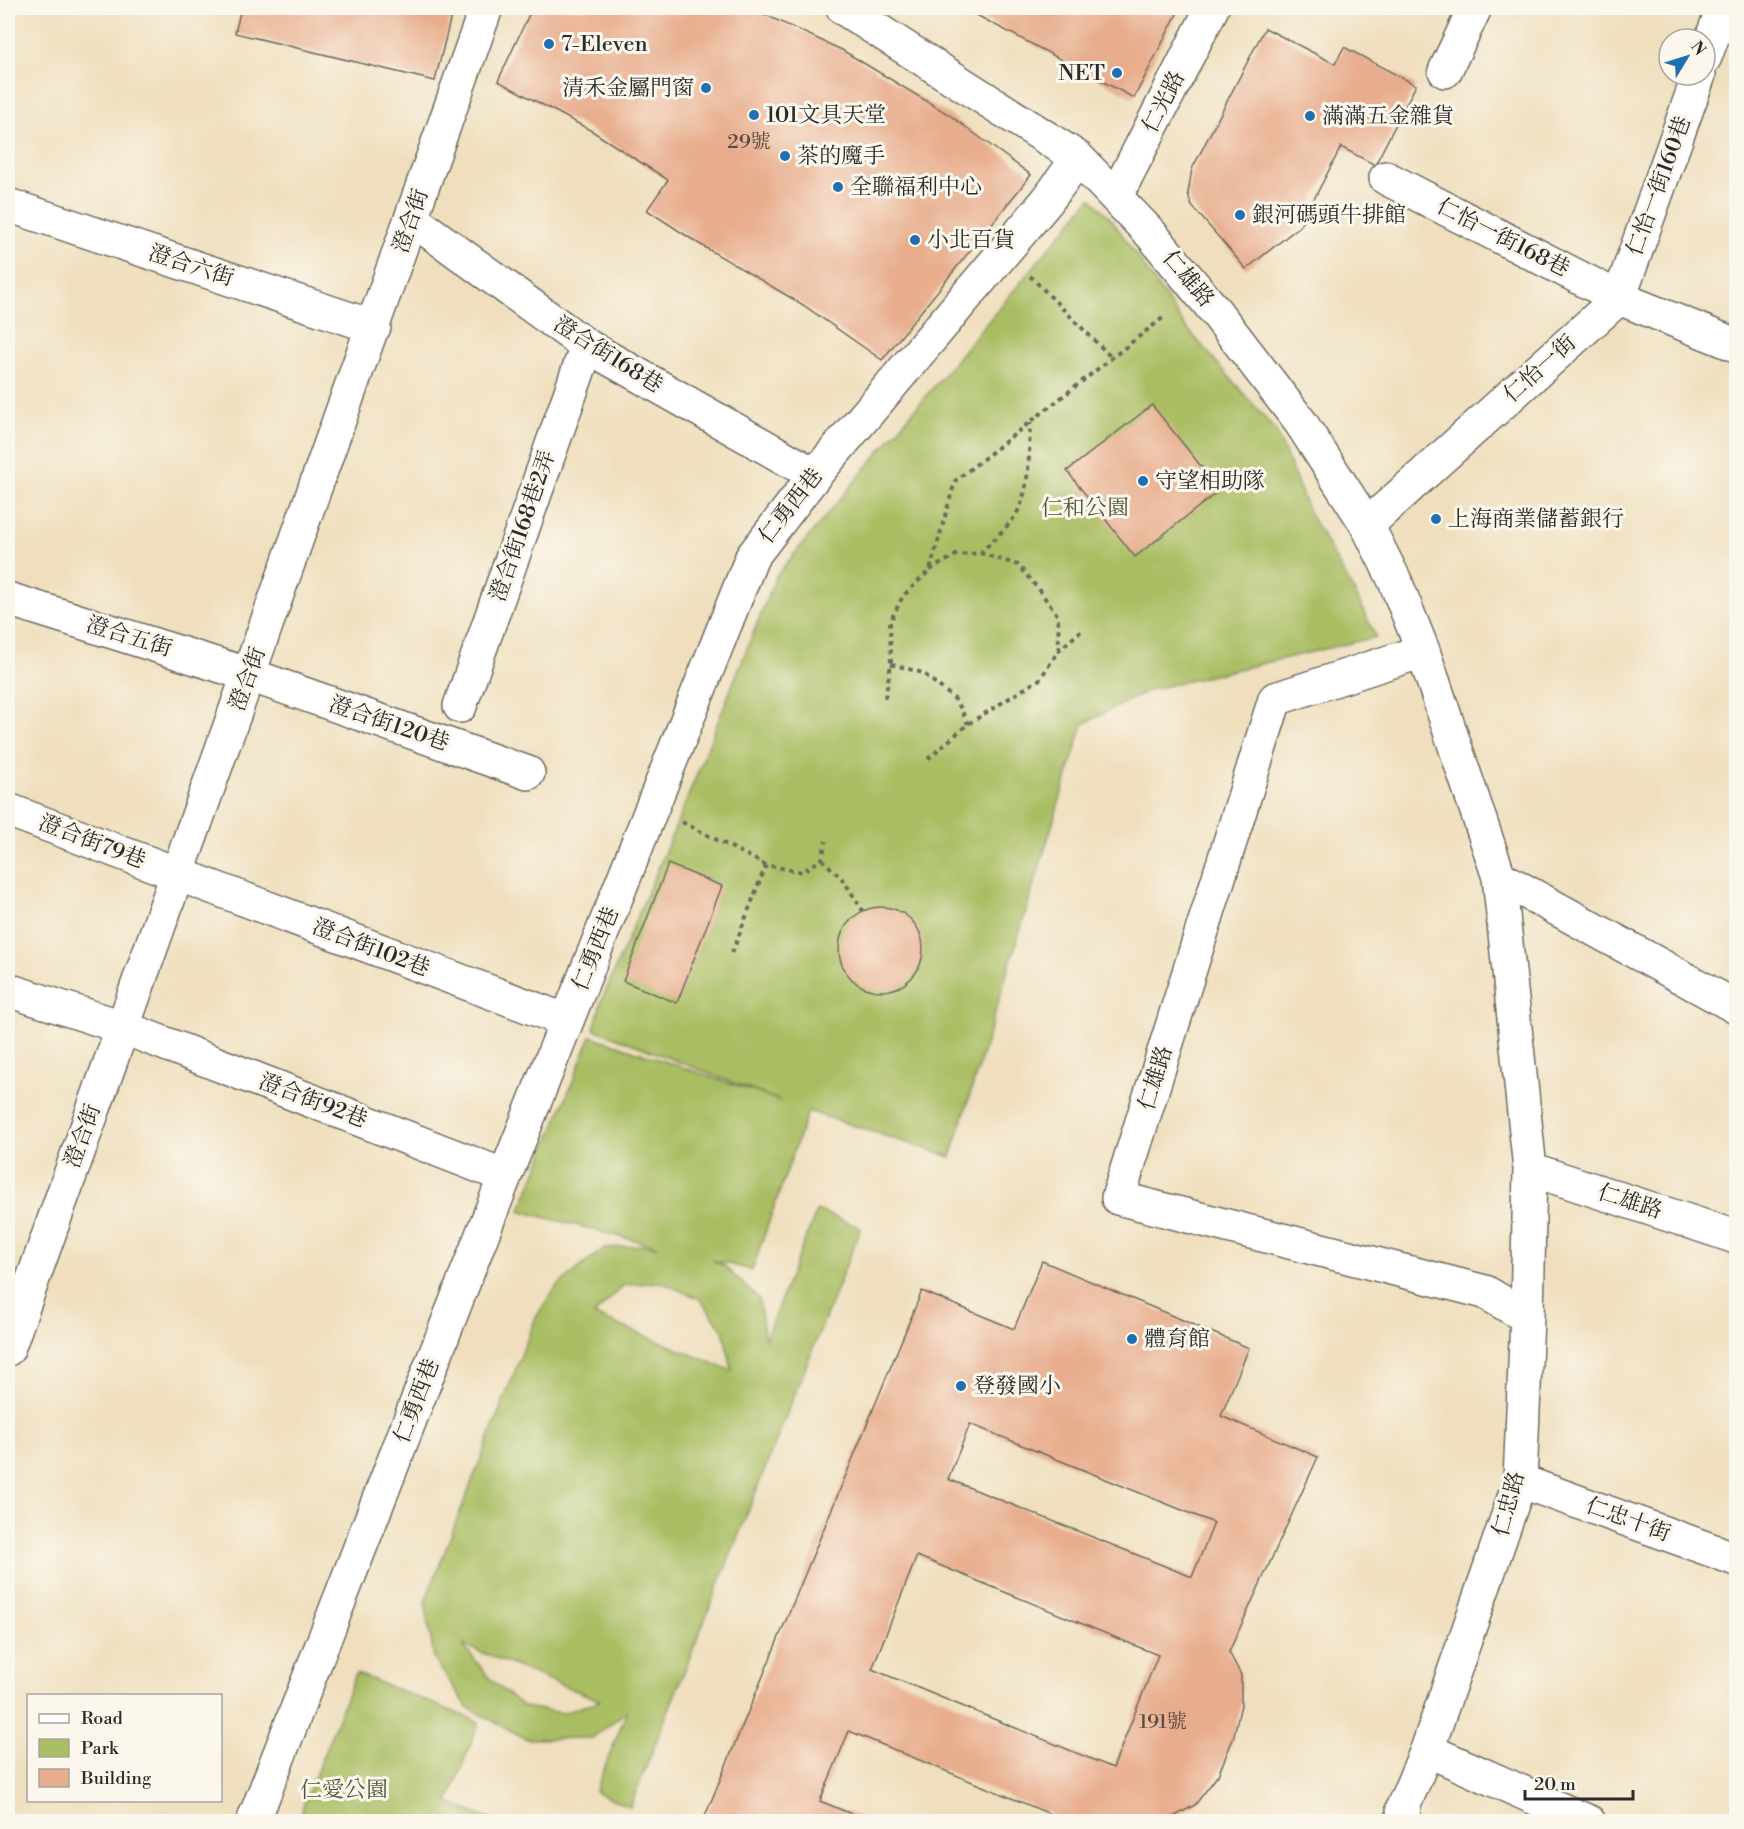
<svg xmlns="http://www.w3.org/2000/svg" width="1744" height="1829" font-family="'Libre Bodoni','Noto Serif TC',serif">
<style>
.green{fill:#a9bd62;stroke:#6a7446;stroke-width:1.5;fill-rule:evenodd}
.building{fill:#e8ad8d;fill-rule:evenodd}
.lines{fill:none;stroke-linecap:round;stroke-linejoin:round}
.minor-casing{stroke:#706a5e;stroke-width:36}
.path{stroke:#706a5e;stroke-width:4;stroke-dasharray:4.5 4.5;stroke-linecap:butt}
.minor{stroke:#fff;stroke-width:33}
.poi-dot{fill:#1f6fb2;stroke:#fbf7ec;stroke-width:2}
.labels{text-anchor:middle;dominant-baseline:central;stroke-width:6;stroke-linejoin:round;paint-order:stroke}
.number-label{font-size:20px;fill:#5a4c44}
.poi-label{font-size:22px;fill:#2b2b2b;stroke:#fbf7ec;text-anchor:start}
.street-label{font-size:22px;fill:#2b2b2b;stroke:#fbf7ec}
.park-label{font-size:22px;fill:#51573c;stroke:#fbf7ec}
</style>
<rect width="100%" height="100%" fill="#fbf7ec"/>
<filter id="ink" filterUnits="userSpaceOnUse"><feTurbulence type="fractalNoise" baseFrequency=".0167" numOctaves="2"/><feDisplacementMap in="SourceGraphic" scale="12" xChannelSelector="R" yChannelSelector="G"/><feConvolveMatrix kernelMatrix="1 2 1 2 8 2 1 2 1" color-interpolation-filters="sRGB"/></filter>
<filter id="wash" filterUnits="userSpaceOnUse"><feTurbulence type="fractalNoise" baseFrequency=".008" numOctaves="4" result="noise"/><feDisplacementMap in="SourceGraphic" scale="24" xChannelSelector="R" yChannelSelector="G"/><feGaussianBlur stdDeviation="1.35" result="paint"/><feColorMatrix in="noise" values="0 0 0 0 0 0 0 0 0 0 0 0 0 0 0 0 0 1.4 0 .05"/><feComposite in="paint" operator="in"/></filter>
<g filter="url(#wash)">
<rect width="100%" height="100%" fill="#efdfbe"/>
<path class="green" d="M1091,198L1112,220L1185,326L1276,431L1310,514L1355,593L1376,637L1149,690L1083,724L951,1157L808,1111L752,1270L712,1260L723,1265L759,1299L765,1339L817,1210L861,1228L630,1807L595,1792L627,1711L592,1738L527,1739L468,1708L434,1659L425,1602L536,1317L557,1286L603,1249L641,1245L657,1246L520,1211L591,1036L781,1101L594,1029L601,1002L681,814L776,576ZM661,1282L700,1299L723,1330L732,1371L594,1315L624,1285ZM463,1645L599,1700V1701L563,1713L524,1707L491,1680Z
M356,1673L479,1722L448,1803L495,1821H297Z"/>
<g id="blocks">
<path class="building" d="M241,8H453L435,81L235,33Z
M532,8H750L842,50L948,114L1031,175L882,360L803,305L696,242L647,210L668,180L592,131L498,81Z
M963,8H1180L1134,98Z
M1265,28L1335,64L1344,47L1416,85L1375,165L1341,147L1300,226L1246,269L1191,205L1188,193L1192,169Z
M1152,405L1220,490L1135,557L1067,471Z
M668,864L722,886L677,1003L623,981Z
M839 949a42 42 0 1 1 84 0a42 42 0 1 1-84 0Z
M1042,1261L1249,1348L1221,1416L1318,1457L1229,1652L1241,1675V1705L1233,1739L1218,1775L1195,1805L1166,1821H1067L849,1731L820,1801L869,1821H703L922,1291L1014,1329ZM970,1424L1214,1523L1192,1577L948,1479ZM917,1556L1158,1655L1113,1768L872,1669Z"/>
</g>
</g>
<g filter="url(#ink)">
<use href="#blocks" fill-opacity="0" stroke="#706a5e" stroke-width="1.5"/>
<g class="lines">
<g class="minor-casing">
<path id="minor" d="M843,8L1078,158L1151,234L1215,311L1301,423L1367,525L1395,581L1423,651L1499,877L1530,1169L1527,1317L1520,1481L1427,1750L1403,1807L1404,1822
M1705,57L1723,8
M1445,71L1475,8
M1386,178L1619,298L1699,75
M1116,196L1212,8
M8,205L374,327
M412,219L587,346L815,475
M1367,525L1619,298L1736,345
M8,599L250,675L528,773
M1423,651L1275,699L1118,1198L1485,1292L1527,1317
M460,706L587,346
M8,810L567,1021
M1499,877L1736,1007
M8,990L122,1027L505,1176
M1530,1169L1736,1237
M8,1349L486,8
M1520,1481L1736,1559
M1427,1750L1589,1822
M253,1822L505,1176L752,557L815,475L1047,201L1078,158"/>
</g>
<path class="path" d="M1030,276L1112,358
M980,553C992,541 1014,522 1020,507C1030,481 1029,450 1030,423
M930,570L956,555L980,553L1018,565L1039,590L1058,616L1059,649
M891,664L923,673L957,701L968,724
M885,698L891,664L890,622L903,596L930,570L955,481L1164,317
M928,759L968,724L1040,679L1059,650L1081,631
M682,822L766,865L802,872L822,859L826,841
M822,859L844,881L863,911
M732,953L766,865"/>
<use href="#minor" class="minor"/>
</g>
</g>
<g class="poi-dot">
<circle cx="549" cy="44" r="6"/>
<circle cx="1117" cy="73" r="6"/>
<circle cx="706" cy="88" r="6"/>
<circle cx="754" cy="115" r="6"/>
<circle cx="1310" cy="116" r="6"/>
<circle cx="785" cy="156" r="6"/>
<circle cx="838" cy="187" r="6"/>
<circle cx="1240" cy="215" r="6"/>
<circle cx="915" cy="240" r="6"/>
<circle cx="1143" cy="481" r="6"/>
<circle cx="1436" cy="519" r="6"/>
<circle cx="1132" cy="1339" r="6"/>
<circle cx="961" cy="1386" r="6"/>
</g>
<g class="labels">
<g class="number-label">
<text x="749" y="142">29號</text>
<text x="1163" y="1722">191號</text>
</g>
<g class="poi-label">
<text x="561" y="44">7-Eleven</text>
<text x="1105" y="73" text-anchor="end">NET</text>
<text x="694" y="88" text-anchor="end">清禾金屬門窗</text>
<text x="766" y="115">101文具天堂</text>
<text x="1322" y="116">滿滿五金雜貨</text>
<text x="797" y="156">茶的魔手</text>
<text x="850" y="187">全聯福利中心</text>
<text x="1252" y="215">銀河碼頭牛排館</text>
<text x="927" y="240">小北百貨</text>
<text x="1155" y="481">守望相助隊</text>
<text x="1448" y="519">上海商業儲蓄銀行</text>
<text x="1144" y="1339">體育館</text>
<text x="973" y="1386">登發國小</text>
</g>
<g class="street-label">
<text transform="translate(1164 102) rotate(-63)">仁光路</text>
<text transform="translate(1659 186) rotate(-70)">仁怡一街160巷</text>
<text transform="translate(411 221) rotate(-71)">澄合街</text>
<text transform="translate(1503 238) rotate(27)">仁怡一街168巷</text>
<text transform="translate(191 266) rotate(18)">澄合六街</text>
<text transform="translate(1188 279) rotate(50)">仁雄路</text>
<text transform="translate(608 355) rotate(32)">澄合街168巷</text>
<text transform="translate(1540 369) rotate(-42)">仁怡一街</text>
<text transform="translate(791 506) rotate(-52)">仁勇西巷</text>
<text transform="translate(523 526) rotate(-71)">澄合街168巷2弄</text>
<text transform="translate(129 637) rotate(17)">澄合五街</text>
<text transform="translate(248 679) rotate(-70)">澄合街</text>
<text transform="translate(389 724) rotate(19)">澄合街120巷</text>
<text transform="translate(92 842) rotate(21)">澄合街79巷</text>
<text transform="translate(371 948) rotate(21)">澄合街102巷</text>
<text transform="translate(596 949) rotate(-68)">仁勇西巷</text>
<text transform="translate(1156 1078) rotate(-73)">仁雄路</text>
<text transform="translate(313 1101) rotate(21)">澄合街92巷</text>
<text transform="translate(83 1136) rotate(-70)">澄合街</text>
<text transform="translate(1630 1202) rotate(18)">仁雄路</text>
<text transform="translate(417 1401) rotate(-69)">仁勇西巷</text>
<text transform="translate(1509 1504) rotate(-75)">仁忠路</text>
<text transform="translate(1628 1520) rotate(20)">仁忠十街</text>
</g>
<g class="park-label">
<text x="1085" y="508">仁和公園</text>
<text x="344" y="1790">仁愛公園</text>
</g>
</g>
<rect width="1744" height="1829" fill="none" stroke="#fbf7ec" stroke-width="30"/>
<rect x="27" y="1694" width="195" height="108" fill="#fbf7ec" stroke="#a8a59f" stroke-width="1.5"/>
<rect x="39" y="1714" width="30" height="9" fill="#ffffff" stroke="#a8a59f" stroke-width="1.5"/>
<text x="81" y="1724" font-size="18" fill="#2b2b2b">Road</text>
<rect x="39" y="1739" width="30" height="18" fill="#a9bd62" stroke="#a8a59f" stroke-width="1.5"/>
<text x="81" y="1754" font-size="18" fill="#2b2b2b">Park</text>
<rect x="39" y="1769" width="30" height="18" fill="#e8ad8d" stroke="#a8a59f" stroke-width="1.5"/>
<text x="81" y="1784" font-size="18" fill="#2b2b2b">Building</text>
<g transform="translate(1687 57) rotate(52)"><circle r="28" fill="#fbf7ec" stroke="#a8a59f" stroke-width="1.5"/>
<path d="M0-4.5L10 22L0 15L-10 22Z" fill="#1f6fb2"/>
<text y="-9" font-size="16" font-weight="bold" text-anchor="middle" fill="#2b2b2b">N</text>
</g>
<path d="M1525 1790v9h108v-9" fill="none" stroke="#2b2b2b" stroke-width="3"/>
<text x="1534" y="1790" font-size="18" fill="#2b2b2b" stroke="#fbf7ec" stroke-width="4.5" paint-order="stroke">20 m</text>
</svg>
